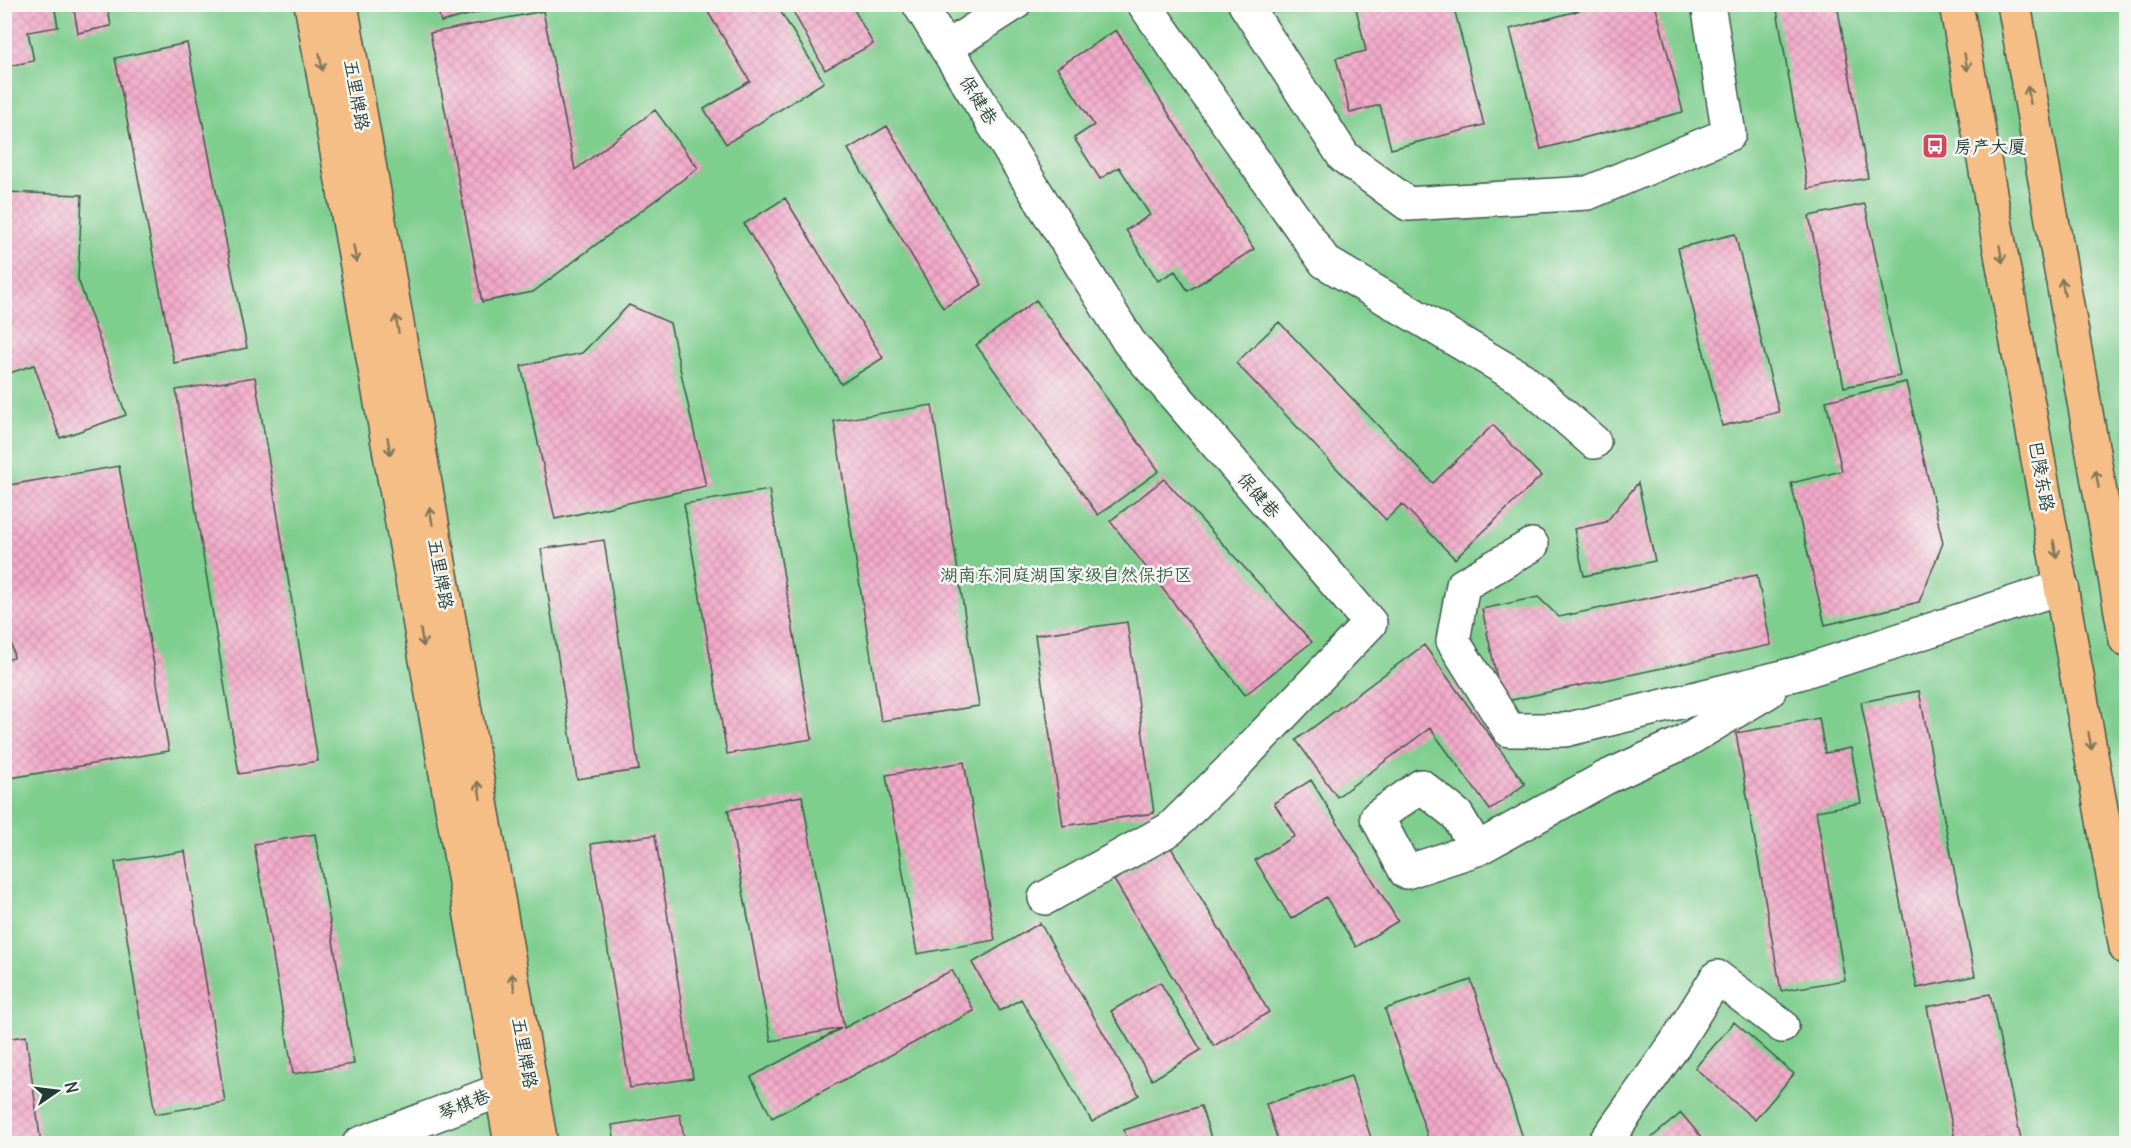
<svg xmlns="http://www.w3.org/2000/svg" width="2131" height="1148" font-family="Delius,'LXGW WenKai TC',sans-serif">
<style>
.green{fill:#7ece8e;stroke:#4e8661;stroke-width:1.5}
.building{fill:url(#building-cross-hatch)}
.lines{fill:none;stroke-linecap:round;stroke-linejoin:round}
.minor-casing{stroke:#3e564c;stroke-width:36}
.major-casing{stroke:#3e564c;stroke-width:36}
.minor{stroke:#fff;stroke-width:33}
.major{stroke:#f6be87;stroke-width:33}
.oneway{stroke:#807759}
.labels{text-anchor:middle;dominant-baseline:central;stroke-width:5;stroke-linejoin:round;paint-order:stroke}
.street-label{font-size:18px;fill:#1f3d34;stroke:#f6f6f2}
.poi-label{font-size:18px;fill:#1f3d34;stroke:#f6f6f2;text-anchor:start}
.park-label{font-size:18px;fill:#37614a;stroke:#f6f6f2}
</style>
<defs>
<pattern id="building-cross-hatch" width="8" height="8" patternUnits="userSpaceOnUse" patternTransform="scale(1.5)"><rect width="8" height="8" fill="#f4aaca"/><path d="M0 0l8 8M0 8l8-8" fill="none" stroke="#c58ca5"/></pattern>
</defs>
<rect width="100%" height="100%" fill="#f6f6f2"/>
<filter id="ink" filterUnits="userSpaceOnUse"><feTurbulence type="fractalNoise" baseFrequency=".0167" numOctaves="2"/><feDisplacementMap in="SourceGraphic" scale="12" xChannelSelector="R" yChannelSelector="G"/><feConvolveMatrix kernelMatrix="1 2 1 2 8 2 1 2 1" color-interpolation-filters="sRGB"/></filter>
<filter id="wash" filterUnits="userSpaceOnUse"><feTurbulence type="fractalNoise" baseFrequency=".008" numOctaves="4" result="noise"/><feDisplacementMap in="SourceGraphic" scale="24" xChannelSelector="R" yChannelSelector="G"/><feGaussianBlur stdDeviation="1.35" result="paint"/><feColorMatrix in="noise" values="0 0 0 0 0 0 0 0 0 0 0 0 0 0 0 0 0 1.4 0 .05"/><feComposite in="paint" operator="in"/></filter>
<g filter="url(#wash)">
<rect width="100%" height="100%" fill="#f1e7d1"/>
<path class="green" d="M5,5H2126V1143H5Z"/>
<g id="blocks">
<path class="building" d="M4,4H54L58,27L28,32L34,61L4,67Z
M73,4H107L111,26L78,33Z
M127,4H157V6L128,11Z
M436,4H507V5L441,22Z
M703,4H776L824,82L726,144L704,109L750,81Z
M789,4H851L873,44L825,70Z
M1355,4H1453L1484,125L1391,149L1380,105L1350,113L1336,58L1366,51Z
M1603,4H1655L1683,112L1541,149L1510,29Z
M1776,4H1837L1868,178L1808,189Z
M543,11L575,170L655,110L698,168L533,292L482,302L430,33Z
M1116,30L1254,249L1188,291L1175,271L1158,281L1126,230L1150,215L1119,167L1100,179L1074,138L1094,125L1057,68Z
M187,43L247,348L174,363L115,58Z
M887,126L982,285L943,308L848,149Z
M4,192L82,195L78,279L126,415L60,438L34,365L4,375Z
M785,198L883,358L841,384L744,224Z
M1865,204L1900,376L1844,387L1809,216Z
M1735,234L1779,412L1722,426L1678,248Z
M1036,300L1159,471L1098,515L976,345Z
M629,305L670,323L706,486L555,519L521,366L582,353Z
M1279,322L1433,483L1493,425L1541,476L1455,559L1402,504L1386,520L1236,363Z
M255,377L318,761L239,774L176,390Z
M1906,382L1943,543L1919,602L1825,625L1791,483L1842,471L1826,401Z
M932,405L979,706L881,721L834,421Z
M119,466L169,751L4,779V660L14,658L4,601V486Z
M1164,479L1312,642L1245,695L1110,521Z
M1638,483L1655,561L1584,576L1574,529L1606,522Z
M769,490L812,739L727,754L684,504Z
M604,540L639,770L577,779L541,549Z
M1757,575L1771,645L1502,702L1482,609L1538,597L1559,617Z
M1127,622L1154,813L1063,826L1035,635Z
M1424,645L1525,784L1490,810L1430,728L1337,797L1296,740Z
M1919,691L1975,976L1917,988L1861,702Z
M1819,718L1825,753L1851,748L1861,803L1816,811L1845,980L1781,991L1736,733Z
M964,762L995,940L917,954L886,775Z
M1311,780L1398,921L1356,947L1326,897L1291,919L1255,860L1295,836L1274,803Z
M802,796L844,1028L952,970L974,1011L772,1118L751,1077L842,1028L771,1041L728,810Z
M315,834L354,1064L293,1074L254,844Z
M655,835L693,1078L630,1088L591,844Z
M1170,846L1269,1012L1214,1046L1114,880Z
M185,851L225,1102L155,1114L115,862Z
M1040,923L1139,1095L1092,1122L1021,999L1000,1011L972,963Z
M1471,980L1525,1144H1430L1385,1009Z
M1160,982L1201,1050L1152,1080L1111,1011Z
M1990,994L2022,1144H1956L1927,1007Z
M4,995L10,1017L4,1018Z
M1734,1022L1794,1074L1755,1120L1695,1068Z
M26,1036L41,1144H4V1039Z
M1351,1076L1373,1144H1279L1266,1104Z
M1201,1106L1213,1144H1128L1124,1130Z
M1681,1113L1707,1144H1644Z
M680,1114L685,1144H615L612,1125Z"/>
</g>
</g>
<g filter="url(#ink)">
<use href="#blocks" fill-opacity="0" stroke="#3e564c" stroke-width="1.5"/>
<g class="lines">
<g class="minor-casing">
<path id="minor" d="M919,4L1129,342L1370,623L1231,769L1170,829L1045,898
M1144,4L1325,262L1522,379L1594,442
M1245,4L1344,157L1408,204L1588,193L1729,134L1708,4
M946,48L1014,4
M1532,545L1463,585L1453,641L1509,730H1565L1799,673L2062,587
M1477,849L1457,815L1421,786L1377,817L1406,872L1477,849L1605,778L1682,743L1769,691
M359,1144L501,1090
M1604,1144L1675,1044L1717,977L1782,1026"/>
</g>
<g class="major-casing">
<path id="major" d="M311,4L511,1144
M341,4L541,1144
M1956,4L2126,948
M2014,4L2126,640"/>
</g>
<use href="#minor" class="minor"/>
<use href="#major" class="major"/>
</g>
<defs><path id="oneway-shaft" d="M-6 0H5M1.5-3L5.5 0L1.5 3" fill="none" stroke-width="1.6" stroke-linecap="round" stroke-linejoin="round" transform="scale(1.5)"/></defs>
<g class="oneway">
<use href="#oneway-shaft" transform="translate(321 62) rotate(80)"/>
<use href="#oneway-shaft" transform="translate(1966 62) rotate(80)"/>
<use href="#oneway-shaft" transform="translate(2029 95) rotate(-100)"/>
<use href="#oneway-shaft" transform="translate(355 254) rotate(80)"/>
<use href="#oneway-shaft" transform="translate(2001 254) rotate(80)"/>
<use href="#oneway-shaft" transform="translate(2063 287) rotate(-100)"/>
<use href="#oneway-shaft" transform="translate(397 324) rotate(-100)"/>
<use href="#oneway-shaft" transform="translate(389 446) rotate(80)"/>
<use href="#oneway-shaft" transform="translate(2097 479) rotate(-100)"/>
<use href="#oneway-shaft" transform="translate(431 516) rotate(-100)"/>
<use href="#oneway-shaft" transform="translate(2055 549) rotate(80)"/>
<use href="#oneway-shaft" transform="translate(422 638) rotate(80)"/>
<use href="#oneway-shaft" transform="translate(2090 741) rotate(80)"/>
<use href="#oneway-shaft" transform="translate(479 790) rotate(-100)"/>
<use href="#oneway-shaft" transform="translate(513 982) rotate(-100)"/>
</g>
</g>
<defs>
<g id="bus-square" transform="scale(1.35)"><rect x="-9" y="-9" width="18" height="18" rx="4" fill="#d1495b" stroke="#f6f6f2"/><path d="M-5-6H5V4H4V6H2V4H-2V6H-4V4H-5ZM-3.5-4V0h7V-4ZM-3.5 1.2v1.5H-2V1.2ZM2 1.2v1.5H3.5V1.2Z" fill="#fff"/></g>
</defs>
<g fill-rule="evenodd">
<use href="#bus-square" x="1935" y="146"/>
</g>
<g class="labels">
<g class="street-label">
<text transform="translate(357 95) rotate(80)">五里牌路</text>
<text transform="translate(979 100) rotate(58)">保健巷</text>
<text transform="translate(2042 476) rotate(80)">巴陵东路</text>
<text transform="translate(1259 495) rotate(49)">保健巷</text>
<text transform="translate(441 574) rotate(80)">五里牌路</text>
<text transform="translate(525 1053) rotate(80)">五里牌路</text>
<text transform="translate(464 1104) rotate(-21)">琴棋巷</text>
</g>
<g class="poi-label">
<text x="1954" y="146">房产大厦</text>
</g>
<g class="park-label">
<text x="1066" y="574">湖南东洞庭湖国家级自然保护区</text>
</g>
</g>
<rect width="2131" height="1148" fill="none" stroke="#f6f6f2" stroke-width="24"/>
<g transform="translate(57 1091) rotate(76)" stroke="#f6f6f2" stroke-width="4.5" paint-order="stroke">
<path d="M0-4.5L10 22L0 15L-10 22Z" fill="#1f3d34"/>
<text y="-9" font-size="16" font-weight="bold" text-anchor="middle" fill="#1f3d34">N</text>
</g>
</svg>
